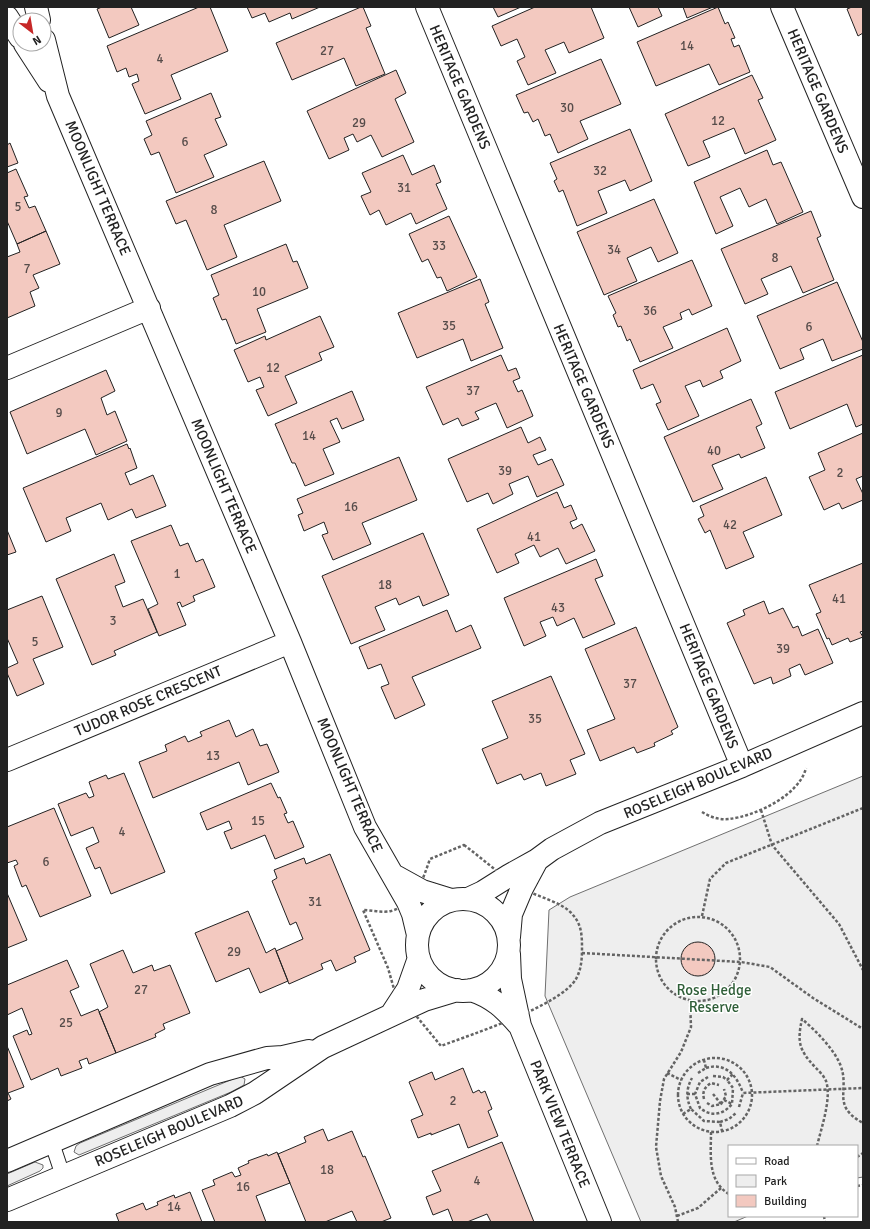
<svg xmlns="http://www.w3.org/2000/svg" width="870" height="1229" font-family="Signika,sans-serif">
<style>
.green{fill:#eee;stroke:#6f6f6f}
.building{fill:#f3c9c0;stroke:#222}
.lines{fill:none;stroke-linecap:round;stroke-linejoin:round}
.lane-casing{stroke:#222;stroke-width:16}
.street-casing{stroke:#222;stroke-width:24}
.path{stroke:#646464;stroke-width:2.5;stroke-dasharray:3 2;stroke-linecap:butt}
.lane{stroke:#fff;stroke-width:14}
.street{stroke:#fff;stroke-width:22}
.labels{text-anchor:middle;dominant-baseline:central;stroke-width:3;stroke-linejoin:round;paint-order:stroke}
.number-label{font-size:13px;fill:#564c4a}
.street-label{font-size:15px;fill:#222;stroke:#fff}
.park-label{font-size:15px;fill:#2f5e38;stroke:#fff}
</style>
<rect width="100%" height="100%" fill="#fff"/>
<path class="green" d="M863,776V1177L857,1178V1146H729V1216H748L734,1222H641L545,996L549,910L570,897Z
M240,1076L245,1079L244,1085L231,1092L79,1155L74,1152L76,1146L80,1143Z
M35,1162L43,1165V1168L40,1171L7,1186V1174Z"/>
<path class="building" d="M102,7H131L139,25L109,38L97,9Z
M199,7H210L228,51L171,75L181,99L145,114L132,84L139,81L137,74L129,77L126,68L117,72L107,46Z
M247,7H320L292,19L290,13L269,22L265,13L252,18Z
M361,7H363L371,26L366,28L385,74L356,86L344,58L292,80L276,43Z
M493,7H521L498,17Z
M535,7H591L604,38L569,53L564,42L545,50L556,73L528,85L517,61L525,57L517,39L501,46L492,26Z
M629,7H658L662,16L638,27Z
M683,7H713L687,18Z
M718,7L725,24L728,22L735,38L731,39L734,47L739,45L750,72L719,85L709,64L656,86L637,42Z
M852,7H863V33L858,36L847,9Z
M601,59L621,104L580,121L588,139L558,153L550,134L545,136L538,119L533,122L528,112L524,113L516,95Z
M396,70L406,93L395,99L414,142L382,157L371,135L357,142L353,134L344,138L349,150L329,159L307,111Z
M752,75L763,98L758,100L776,140L745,154L734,128L703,141L710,157L688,166L665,114Z
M211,93L221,117L215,119L227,145L204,155L214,177L176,193L159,152L151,155L144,139L152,135L146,121Z
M630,129L652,181L630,191L625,180L598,191L607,213L577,226L563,190L559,192L554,181L557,179L550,163Z
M10,143L18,163L7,167V145Z
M767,150L773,165L781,162L803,212L777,224L766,199L749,207L740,188L720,197L733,226L716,234L694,182Z
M403,155L412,175L434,165L441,182L436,184L447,209L416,224L411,213L386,225L379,210L370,215L361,196L371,192L362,173Z
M264,161L281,201L224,225L237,257L207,270L186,220L176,224L166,201Z
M16,169L28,196L24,197L29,208L35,206L46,231L17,244L7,221V173Z
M654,199L678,253L658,262L651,247L627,258L637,281L604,295L577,232Z
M811,211L821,236L817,238L834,280L803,293L791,266L761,279L768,294L745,304L721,249Z
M449,216L477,277L447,291L441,277L437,278L428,259L422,262L409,234Z
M46,231L60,264L33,275L39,288L30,292L35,306L7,318V257L20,252L17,244Z
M286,244L293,262L297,261L308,288L257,309L266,332L236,344L226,319L222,320L213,298L219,295L211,275Z
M692,260L712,306L692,315L689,309L680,313L682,319L663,327L673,348L640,362L630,339L627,341L621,326L618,327L613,315L616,313L608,296Z
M480,279L489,302L485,304L503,348L471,361L463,339L417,358L398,313Z
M837,282L863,342V349L832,361L823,339L800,349L804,359L780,369L757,316Z
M320,316L334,347L319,353L322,360L285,376L297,403L268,416L256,390L264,387L260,377L248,382L234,350L265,336L266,340Z
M727,328L741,361L720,371L723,378L703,387L700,380L685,386L699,416L668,430L656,404L661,402L653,384L641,389L633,370Z
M501,355L508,371L516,368L520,378L513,381L518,392L522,390L533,416L507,428L496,403L475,412L479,419L462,426L458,418L443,425L426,387Z
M863,355V424L856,427L847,404L790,429L775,392Z
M106,370L115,391L101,398L107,415L115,411L127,441L96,455L85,429L27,454L10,412Z
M352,391L364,420L342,429L337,418L330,421L340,442L323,449L334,474L305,486L295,463H292L275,424Z
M751,399L762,424L756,427L765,448L741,458L739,454L712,465L723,489L693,502L664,437Z
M521,427L528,443L540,437L546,450L533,455L538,465L552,459L564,485L537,497L528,476L509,484L513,494L493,504L488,493L467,502L448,459Z
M863,433V476L856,479L863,494V500L842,509L839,503L824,510L809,477L825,470L818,453Z
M127,444L129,449L130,448L137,468L125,473L130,485L153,475L166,506L136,518L132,509L108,520L101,503L66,518L71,531L46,542L23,488Z
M399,457L417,500L362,523L371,544L333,560L322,535L328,533L324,522L304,531L298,515L303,513L297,499Z
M766,477L782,515L743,532L754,557L726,569L710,530L705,533L698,519L704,516L700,506Z
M557,492L564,508L571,505L577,519L570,522L573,529L582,524L595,551L566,564L558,548L540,557L534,545L515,554L519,563L497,573L477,529Z
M171,525L180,546L188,543L196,562L203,559L215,587L193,596L195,601L182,607L180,602L177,603L186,625L159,636L148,609L158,604L131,541Z
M7,530L16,552L7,555Z
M423,533L449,595L423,606L419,596L399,605L396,598L375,607L385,630L351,644L322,576Z
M114,554L125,582L115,586L123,607L143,599L157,632L114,651L116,655L92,665L56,579Z
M596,559L603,576L595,579L615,624L583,638L574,618L557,626L553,617L540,622L546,636L524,646L504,598Z
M863,563V631L860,632L863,637L850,642L848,638L832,645L829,638L827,639L816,614L821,612L809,585Z
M42,596L63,647L33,659L44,684L17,696L7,673V668L18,663L7,638V610Z
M764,601L769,614L783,608L793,628L798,626L802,636L818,629L833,663L805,675L800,664L789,669L791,676L773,684L771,677L754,684L727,623L745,615L743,610Z
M447,610L456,632L471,625L481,648L412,677L425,705L395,719L381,687L389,684L381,664L368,669L359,647Z
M636,627L678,727L671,731L673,734L654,743L655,746L637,753L634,747L600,761L587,730L615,719L585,649Z
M551,676L585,754L570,760L576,774L546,786L541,773L524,780L521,774L497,784L482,749L508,738L492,701Z
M229,720L236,737L253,729L260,746L267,744L279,772L248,785L239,762L153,798L139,762L167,751L165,745L185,736L188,742L202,736L200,732Z
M124,773L165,872L111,894L100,867L95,869L86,848L99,842L93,827L71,836L58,804L86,793L89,798L94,796L89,782L106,775L108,779Z
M271,783L278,798L280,797L287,813L284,814L288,823L293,821L304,847L275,859L265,835L231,849L224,832L232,829L229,821L207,830L200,813Z
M54,808L91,896L40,917L26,885L22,887L14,866L18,864L16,860L7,863V827Z
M330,854L370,950L354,957L356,962L336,971L331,960L321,964L323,969L289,984L276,951L303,939L296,922L290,925L272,881L277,878L274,870L304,858L306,864Z
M7,893L27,940L7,948Z
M248,911L266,953L275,948L288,981L260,993L249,968L216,982L195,933Z
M681 959a17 17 0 1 1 34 0a17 17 0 1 1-34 0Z
M123,950L133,973L152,965L154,971L170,965L190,1013L163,1024L165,1029L155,1034L156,1037L116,1053L99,1012L108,1007L90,964Z
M67,960L79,987L70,991L81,1016L98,1009L116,1053L89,1064L87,1058L79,1061L82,1068L61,1076L58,1068L31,1080L13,1036L27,1030L29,1035L32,1034L22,1008L7,1015V985Z
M7,1046L24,1087L8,1093L11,1099L7,1101Z
M463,1068L473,1093L479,1090L481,1093L485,1091L492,1109L488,1111L498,1136L468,1148L459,1124L431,1135V1133L418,1138L411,1120L423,1115L409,1082L432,1072L435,1080Z
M323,1129L328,1141L352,1131L363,1157L365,1156L391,1218L381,1222H357L352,1211L325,1222H306L278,1154L306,1142L304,1137Z
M502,1142L534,1222H491L487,1214L467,1222H453L448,1209L433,1215L426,1197L441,1191L432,1171Z
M277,1152L290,1183L256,1196L266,1222H215L202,1190L215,1185L213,1180L232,1172L235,1177L241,1175L238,1168L249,1163L248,1161L267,1154L268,1156Z
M190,1192L202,1222H119L116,1214L143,1203L146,1210L158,1205L157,1202L174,1195L175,1198Z"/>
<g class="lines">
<g class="lane-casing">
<path id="lane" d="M52,1143L63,1176"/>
</g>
<g class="street-casing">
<path id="street" d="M36,7L39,20
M427,7L742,766
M782,7L863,197
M7,17L20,37
M44,40L58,96L290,642L365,827L408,902L413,914L418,935
M25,44L49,81
M7,368L149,308
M7,760L290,642
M393,875L422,891L451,900
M468,899L483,892L510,875L537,860L552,849L600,823L742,766L863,713
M417 945a46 46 0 1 1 92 0a46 46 0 1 1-92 0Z
M509,937L511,914L522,888L537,860
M509,954L510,979L520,1026L600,1222
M471,990C493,997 505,1009 519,1025
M391,1015L408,989L419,958
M7,1161L210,1074L267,1058L283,1057L309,1051
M7,1200L230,1106L255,1093L323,1047L424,1000L457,990"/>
</g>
<path class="path" d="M761,810L772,845L839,924L863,970
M702,812C710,817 719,820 729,819C755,816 799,796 806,768
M464,845C483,859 501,876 522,888C537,897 563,902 573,915C582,925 582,937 582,949C582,960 581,970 576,979C560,1006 472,1034 441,1046L394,989L388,968L363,910C371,910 383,913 391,911C416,904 422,881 430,859Z
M702,916L710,879L726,863L863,808
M656 959a42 42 0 1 1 84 0a42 42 0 1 1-84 0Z
M582,953L741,962L770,967L813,998L863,1029
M678 1095a37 37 0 1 1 74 0a37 37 0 1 1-74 0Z
M706,1068C726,1062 737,1076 743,1093
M667,1073L681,1080
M698,1073L706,1068L704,1060
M713,1076L723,1077L727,1080L733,1074
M708,1077L700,1082L695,1094L700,1108C711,1117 723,1115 732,1104L733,1088L727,1080
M687,1094H695
M713,1094L721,1104
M704,1099C702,1091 705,1087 711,1083L719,1085
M724,1100L732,1104
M707,1103L712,1106L721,1104L726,1096L724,1089
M739,1107L743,1093L863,1088
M691,1109C686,1098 686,1089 692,1078
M683,1114L691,1109L704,1121L720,1122L722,1131
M720,1122L729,1119L736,1113
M711,1132C711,1154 707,1181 729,1194
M817,1146C821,1129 832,1098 826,1081C824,1076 819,1071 815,1067C799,1050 797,1042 802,1019C816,1031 833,1048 840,1064C851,1090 830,1105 863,1123
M857,1157L863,1153
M857,1186L863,1185
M677,1216L698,1208L721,1188
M824,1216L825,1222
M678,1222L675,1207L661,1176L656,1147L660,1101L664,1079L681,1052L691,1027L690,1001"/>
<use href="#lane" class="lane"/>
<use href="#street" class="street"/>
</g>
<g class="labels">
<g class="number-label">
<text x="687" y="46">14</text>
<text x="327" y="51">27</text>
<text x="160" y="59">4</text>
<text x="567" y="108">30</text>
<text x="718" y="121">12</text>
<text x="359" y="123">29</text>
<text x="185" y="142">6</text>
<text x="600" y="171">32</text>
<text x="404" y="188">31</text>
<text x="18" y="207">5</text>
<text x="214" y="210">8</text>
<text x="439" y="246">33</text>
<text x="614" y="250">34</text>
<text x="775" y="258">8</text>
<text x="27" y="269">7</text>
<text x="259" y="292">10</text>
<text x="650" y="311">36</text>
<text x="449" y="326">35</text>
<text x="809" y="327">6</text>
<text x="273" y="368">12</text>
<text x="473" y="391">37</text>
<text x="59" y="413">9</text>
<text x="309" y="436">14</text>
<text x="714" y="451">40</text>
<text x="505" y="471">39</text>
<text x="840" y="473">2</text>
<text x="351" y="507">16</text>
<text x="730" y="525">42</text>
<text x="534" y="537">41</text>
<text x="177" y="574">1</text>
<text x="385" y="585">18</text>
<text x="839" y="599">41</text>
<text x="558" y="608">43</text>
<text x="113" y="621">3</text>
<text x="35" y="642">5</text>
<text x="783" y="649">39</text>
<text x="630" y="684">37</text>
<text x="535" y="719">35</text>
<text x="213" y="756">13</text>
<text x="258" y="821">15</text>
<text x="122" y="832">4</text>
<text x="46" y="862">6</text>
<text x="315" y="902">31</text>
<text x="234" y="952">29</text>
<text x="141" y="990">27</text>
<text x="66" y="1023">25</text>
<text x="453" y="1101">2</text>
<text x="327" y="1170">18</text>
<text x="477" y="1181">4</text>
<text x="243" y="1187">16</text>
<text x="174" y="1207">14</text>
</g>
<g class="street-label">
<text transform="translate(460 87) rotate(67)">HERITAGE GARDENS</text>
<text transform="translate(818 91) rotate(67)">HERITAGE GARDENS</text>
<text transform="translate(98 188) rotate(67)">MOONLIGHT TERRACE</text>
<text transform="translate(584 386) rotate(67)">HERITAGE GARDENS</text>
<text transform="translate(224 486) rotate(67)">MOONLIGHT TERRACE</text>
<text transform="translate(709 686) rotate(68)">HERITAGE GARDENS</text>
<text transform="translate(148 701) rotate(-23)">TUDOR ROSE CRESCENT</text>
<text transform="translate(698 783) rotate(-23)">ROSELEIGH BOULEVARD</text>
<text transform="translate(350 785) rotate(67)">MOONLIGHT TERRACE</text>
<text transform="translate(560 1124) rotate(68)">PARK VIEW TERRACE</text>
<text transform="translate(169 1131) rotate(-23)">ROSELEIGH BOULEVARD</text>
</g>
<g class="park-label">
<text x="714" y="990">Rose Hedge<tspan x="714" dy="17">Reserve</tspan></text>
</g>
</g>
<rect width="870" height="1229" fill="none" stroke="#222222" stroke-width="16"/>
<rect x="728" y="1145" width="130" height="72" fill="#ffffff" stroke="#a7a7a7"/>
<rect x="736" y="1158" width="20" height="6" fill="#ffffff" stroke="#a7a7a7"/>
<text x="764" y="1165" font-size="12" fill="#222222">Road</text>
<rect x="736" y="1175" width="20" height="12" fill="#eeeeee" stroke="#a7a7a7"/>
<text x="764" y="1185" font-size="12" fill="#222222">Park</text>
<rect x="736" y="1195" width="20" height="12" fill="#f3c9c0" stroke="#a7a7a7"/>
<text x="764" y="1205" font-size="12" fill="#222222">Building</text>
<g transform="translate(32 32) rotate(149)"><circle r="19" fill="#ffffff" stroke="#a7a7a7"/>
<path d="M0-3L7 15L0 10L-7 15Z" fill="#c62828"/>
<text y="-6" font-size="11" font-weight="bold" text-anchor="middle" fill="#222222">N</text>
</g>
</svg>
